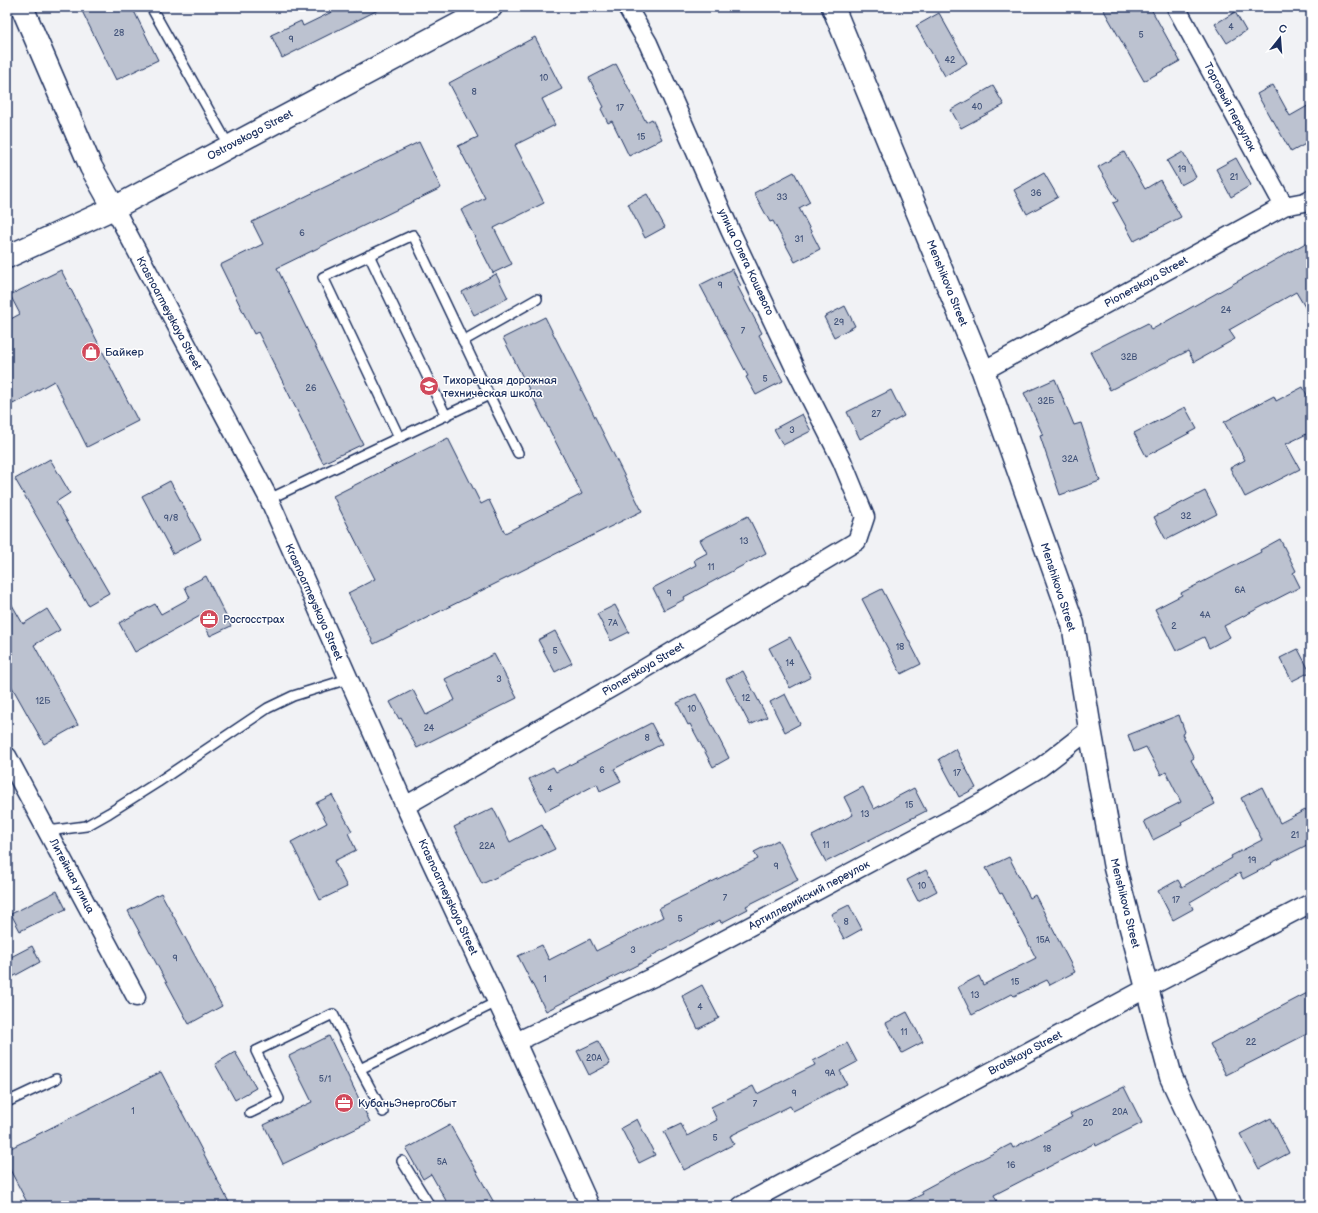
<svg xmlns="http://www.w3.org/2000/svg" width="1318" height="1213" font-family="'Balsamiq Sans',sans-serif">
<style>
.building{fill:#bcc2d0;stroke:#1b2f5e}
.lines{fill:none;stroke-linecap:round;stroke-linejoin:round}
.service-casing{stroke:#1b2f5e;stroke-width:12}
.minor-casing{stroke:#1b2f5e;stroke-width:21}
.tertiary-casing{stroke:#1b2f5e;stroke-width:25}
.service{stroke:#fff;stroke-width:9}
.minor{stroke:#fff;stroke-width:18}
.tertiary{stroke:#fff;stroke-width:22}
.labels{text-anchor:middle;dominant-baseline:central;stroke-width:3;stroke-linejoin:round;paint-order:stroke}
.number-label{font-size:9px;fill:#43547a}
.street-label{font-size:11px;fill:#1b2f5e;stroke:#fff}
.poi-label{font-size:11px;fill:#1b2f5e;stroke:#fff;text-anchor:start}
</style>
<rect width="100%" height="100%" fill="#f1f2f5"/>
<filter id="ink" filterUnits="userSpaceOnUse"><feTurbulence type="fractalNoise" baseFrequency=".025" numOctaves="2"/><feDisplacementMap in="SourceGraphic" scale="8" xChannelSelector="R" yChannelSelector="G"/><feConvolveMatrix kernelMatrix="1 2 1 2 8 2 1 2 1" color-interpolation-filters="sRGB"/></filter>
<g filter="url(#ink)">
<path class="building" d="M80,7H132L158,60L116,80Z
M342,7H384L282,58L271,35L301,21L303,26Z
M1102,7H1150L1180,61L1144,81Z
M1235,12L1246,31L1227,43L1215,24Z
M939,13L967,63L945,76L916,26Z
M535,37L562,89L542,99L555,125L515,145L544,203L494,228L512,264L493,273L461,210L485,198L458,146L478,137L449,83Z
M616,64L646,122L652,119L662,139L629,156L612,121L608,123L601,109L604,107L589,78Z
M1273,85L1290,116L1311,104V141L1291,152L1273,120L1272,121L1257,94Z
M993,86L1004,105L961,128L951,110Z
M419,142L441,188L277,268L363,444L323,463L258,332L254,334L220,265L263,244L252,222Z
M1124,152L1145,189L1160,180L1181,217L1134,241L1113,203L1118,201L1098,167Z
M1183,152L1196,177L1181,185L1167,161Z
M1236,158L1251,185L1231,197L1216,169Z
M794,172L810,202L799,208L820,249L795,262L773,221L770,222L754,193Z
M1044,173L1058,197L1027,214L1014,190Z
M647,194L665,227L645,238L628,204Z
M1311,240V317L1296,292L1229,330L1235,339L1194,362L1188,351L1110,390L1090,352L1148,323L1151,330Z
M732,269L741,286L738,287L762,333L759,335L783,381L756,395L746,377L748,376L700,285Z
M61,270L138,421L87,447L54,381L13,404L7,392V321L20,314L10,295Z
M496,274L508,298L474,315L462,292Z
M845,306L855,326L834,337L824,317Z
M545,317L642,511L374,644L348,593L375,579L333,496L448,438L481,504L489,500L505,533L582,494L503,338Z
M1055,379L1074,425L1081,423L1100,481L1060,495L1040,436L1043,435L1024,393Z
M1303,387L1311,403V432L1286,444L1300,469L1245,497L1230,468L1245,460L1224,422L1274,396L1276,401Z
M891,390L904,416L860,439L847,412Z
M1185,407L1197,429L1146,456L1134,433Z
M802,414L811,431L783,445L774,429Z
M50,459L70,493L56,502L109,593L88,605L15,479Z
M170,481L201,539L173,554L142,496Z
M1205,491L1217,514L1166,540L1154,517Z
M748,516L766,553L684,597L685,599L664,610L653,588L696,565L694,560L707,553L700,540Z
M1280,539L1296,571L1293,573L1300,587L1224,626L1230,637L1209,648L1204,637L1176,651L1155,609L1182,595L1181,593L1261,552L1260,550Z
M206,576L231,626L210,636L200,616L135,652L119,623L155,604L161,614L190,598L185,587Z
M882,589L921,664L901,674L862,599Z
M7,596L23,624L47,609L60,630L34,645L78,725L44,744L7,678Z
M615,605L629,632L611,641L597,614Z
M555,631L572,663L555,672L538,640Z
M790,637L811,677L790,688L769,648Z
M1298,649L1310,672L1292,681L1280,658Z
M494,654L517,698L417,748L401,718L399,719L390,702L413,690L426,715L455,700L445,679Z
M743,671L767,717L750,725L726,679Z
M696,694L729,758L713,767L690,724L688,725L677,703Z
M785,694L800,724L785,732L770,702Z
M1179,715L1185,732L1182,734L1194,758L1191,760L1215,804L1181,822L1182,825L1153,840L1144,821L1181,802L1166,772L1161,775L1146,747L1134,752L1128,735Z
M651,723L662,744L614,769L621,781L600,791L597,784L546,811L529,779L553,767L556,772Z
M956,749L976,788L959,797L939,759Z
M863,787L874,809L914,788L926,811L826,862L812,836L853,815L844,797Z
M1262,787L1280,823L1311,807V843L1271,863L1272,864L1243,879L1240,873L1190,902L1193,909L1173,920L1158,891L1178,880L1182,887L1232,858L1231,856L1262,840L1241,798Z
M332,795L352,831L348,833L356,850L334,861L347,887L320,900L291,842L327,823L316,803Z
M493,808L510,842L542,825L555,849L482,884L454,827Z
M778,840L798,880L746,906L748,909L721,923L720,920L651,956V958L546,1011L518,956L542,945L549,960L590,939L596,951L663,917L659,908L758,859L754,852Z
M1009,857L1030,898L1035,895L1075,972L1050,985L1047,980L1014,996L1012,994L972,1015L958,987L979,976L983,985L1036,958L1002,893L1000,894L986,868Z
M926,870L937,891L918,901L907,880Z
M57,891L66,909L20,931L11,914Z
M161,893L222,1006L189,1024L128,911Z
M849,905L862,929L844,939L831,914Z
M32,946L40,962L7,980V959Z
M702,985L719,1018L698,1029L682,996Z
M1311,991V1032L1226,1075L1210,1044Z
M907,1012L923,1042L902,1053L886,1023Z
M329,1036L370,1122L283,1164L264,1125L312,1102L289,1056Z
M598,1041L610,1064L589,1075L577,1051Z
M847,1043L857,1062L840,1071L847,1084L793,1111L790,1106L730,1136L734,1144L684,1170L664,1132L681,1124L687,1136L717,1120L711,1107L753,1086L757,1094L815,1065L813,1061Z
M235,1052L256,1088L235,1100L215,1064Z
M161,1072L231,1206H29L7,1164V1150Z
M1124,1087L1142,1123L1096,1146L1095,1143L994,1195L999,1206H898L923,1194L921,1191L951,1175L1011,1144L1013,1148L1072,1117L1070,1114Z
M1271,1118L1289,1153L1259,1169L1240,1134Z
M637,1119L655,1155L639,1163L621,1128Z
M450,1125L496,1206H449L431,1174L423,1179L406,1149Z"/>
<g class="lines">
<g class="service-casing">
<path id="service" d="M151,7L229,146
M369,255L446,416
M463,341L537,299
M489,395L518,453
M269,499L489,395L413,235L323,277L399,437
M48,831L86,826L109,813L158,782L268,708L293,696L348,679
M360,1069L383,1112
M7,1102L56,1079
M250,1113L279,1099L256,1051L333,1014L360,1069L497,1002
M402,1161L430,1206"/>
</g>
<g class="minor-casing">
<path id="minor" d="M1176,7L1284,206
M114,208L269,499L405,806L516,1042L590,1206
M983,371L1284,206L1305,202L1311,199
M7,756L136,997
M405,806L637,673L857,541L865,517L842,461L793,364L730,230L648,43L627,7
M516,1042L668,970L983,802L1041,767L1090,729
M741,1206L1147,988L1311,903"/>
</g>
<g class="tertiary-casing">
<path id="tertiary" d="M22,7L91,167L114,208
M833,7L983,371L1073,624L1090,729L1115,868L1147,988L1171,1077L1231,1206
M7,257L114,208L491,7"/>
</g>
<use href="#service" class="service"/>
<use href="#minor" class="minor"/>
<use href="#tertiary" class="tertiary"/>
</g>
</g>
<defs>
<g id="shop-disc" transform="scale(1)"><circle r="9.5" fill="#d1495b" stroke="#fff"/><path d="M-5-2.5h2.3a2.7 3.5 0 0 1 5.4 0H5L5.5 6h-11ZM-1.5-2.5h3a1.5 2.3 0 0 0-3 0Z" fill="#fff"/></g>
<g id="university-disc" transform="scale(1)"><circle r="9.5" fill="#d1495b" stroke="#fff"/><path d="M0-5L7-2L0 1L-7-2ZM-4 1L0 2.5L4 1V4Q0 6-4 4Z" fill="#fff"/></g>
<g id="office-disc" transform="scale(1)"><circle r="9.5" fill="#d1495b" stroke="#fff"/><path d="M-6-3h4V-5.5h4V-3h4V5H-6ZM-1-4.5V-3h2v-1.5ZM-6 0V1H6V0Z" fill="#fff"/></g>
</defs>
<g fill-rule="evenodd">
<use href="#shop-disc" x="91" y="352"/>
<use href="#university-disc" x="429" y="386"/>
<use href="#office-disc" x="209" y="619"/>
<use href="#office-disc" x="344" y="1103"/>
</g>
<g class="labels">
<g class="number-label">
<text x="1231" y="27">4</text>
<text x="119" y="33">28</text>
<text x="1141" y="35">5</text>
<text x="291" y="39">9</text>
<text x="950" y="60">42</text>
<text x="544" y="78">10</text>
<text x="474" y="92">8</text>
<text x="977" y="107">40</text>
<text x="620" y="108">17</text>
<text x="641" y="137">15</text>
<text x="1182" y="169">19</text>
<text x="1234" y="177">21</text>
<text x="1036" y="193">36</text>
<text x="782" y="197">33</text>
<text x="302" y="233">6</text>
<text x="799" y="239">31</text>
<text x="720" y="285">9</text>
<text x="1226" y="310">24</text>
<text x="839" y="322">29</text>
<text x="743" y="331">7</text>
<text x="1129" y="357">32В</text>
<text x="765" y="379">5</text>
<text x="311" y="388">26</text>
<text x="1046" y="401">32Б</text>
<text x="876" y="414">27</text>
<text x="792" y="430">3</text>
<text x="1070" y="459">32А</text>
<text x="1186" y="516">32</text>
<text x="171" y="518">9/8</text>
<text x="744" y="541">13</text>
<text x="711" y="567">11</text>
<text x="1240" y="590">6А</text>
<text x="669" y="593">9</text>
<text x="1205" y="615">4А</text>
<text x="613" y="623">7А</text>
<text x="1174" y="626">2</text>
<text x="900" y="647">18</text>
<text x="555" y="651">5</text>
<text x="790" y="663">14</text>
<text x="499" y="679">3</text>
<text x="746" y="698">12</text>
<text x="43" y="701">12Б</text>
<text x="692" y="709">10</text>
<text x="429" y="728">24</text>
<text x="647" y="738">8</text>
<text x="602" y="770">6</text>
<text x="957" y="773">17</text>
<text x="550" y="789">4</text>
<text x="909" y="805">15</text>
<text x="865" y="814">13</text>
<text x="1295" y="835">21</text>
<text x="826" y="845">11</text>
<text x="487" y="846">22А</text>
<text x="1252" y="860">19</text>
<text x="776" y="866">9</text>
<text x="922" y="886">10</text>
<text x="725" y="898">7</text>
<text x="1176" y="900">17</text>
<text x="680" y="919">5</text>
<text x="846" y="922">8</text>
<text x="1043" y="940">15А</text>
<text x="633" y="950">3</text>
<text x="175" y="958">9</text>
<text x="545" y="979">1</text>
<text x="1015" y="982">15</text>
<text x="975" y="995">13</text>
<text x="700" y="1007">4</text>
<text x="904" y="1032">11</text>
<text x="1251" y="1042">22</text>
<text x="594" y="1058">20А</text>
<text x="830" y="1073">9А</text>
<text x="325" y="1079">5/1</text>
<text x="794" y="1093">9</text>
<text x="755" y="1104">7</text>
<text x="133" y="1111">1</text>
<text x="1120" y="1112">20А</text>
<text x="1088" y="1123">20</text>
<text x="715" y="1138">5</text>
<text x="1047" y="1149">18</text>
<text x="442" y="1162">5А</text>
<text x="1011" y="1165">16</text>
</g>
<g class="street-label">
<text transform="translate(1230 107) rotate(62)">Торговый переулок</text>
<text transform="translate(250 135) rotate(-28)">Ostrovskogo Street</text>
<text transform="translate(746 262) rotate(65)">улица Олега Кошевого</text>
<text transform="translate(1146 282) rotate(-29)">Pionerskaya Street</text>
<text transform="translate(947 283) rotate(68)">Menshikova Street</text>
<text transform="translate(169 313) rotate(62)">Krasnoarmeyskaya Street</text>
<text transform="translate(1058 587) rotate(72)">Menshikova Street</text>
<text transform="translate(314 602) rotate(66)">Krasnoarmeyskaya Street</text>
<text transform="translate(643 669) rotate(-31)">Pionerskaya Street</text>
<text transform="translate(72 876) rotate(62)">Литейная улица</text>
<text transform="translate(809 895) rotate(-28)">Артиллерийский переулок</text>
<text transform="translate(448 897) rotate(65)">Krasnoarmeyskaya Street</text>
<text transform="translate(1125 903) rotate(76)">Menshikova Street</text>
<text transform="translate(1025 1053) rotate(-28)">Bratskaya Street</text>
</g>
<g class="poi-label">
<text x="105" y="352">Байкер</text>
<text x="443" y="380">Тихорецкая дорожная<tspan x="443" dy="13">техническая школа</tspan></text>
<text x="223" y="619">Росгосстрах</text>
<text x="358" y="1103">КубаньЭнергоСбыт</text>
</g>
</g>
<rect width="1318" height="1213" fill="none" stroke="#fff" stroke-width="24"/>
<rect x="12" y="12" width="1294" height="1189" fill="none" stroke="#1b2f5e" stroke-width="1.5" filter="url(#ink)"/>
<g transform="translate(1280 38) rotate(17)" stroke="#ffffff" stroke-width="3" paint-order="stroke">
<path d="M0-3L7 15L0 10L-7 15Z" fill="#1b2f5e"/>
<text y="-6" font-size="11" font-weight="bold" text-anchor="middle" fill="#1b2f5e">С</text>
</g>
</svg>
